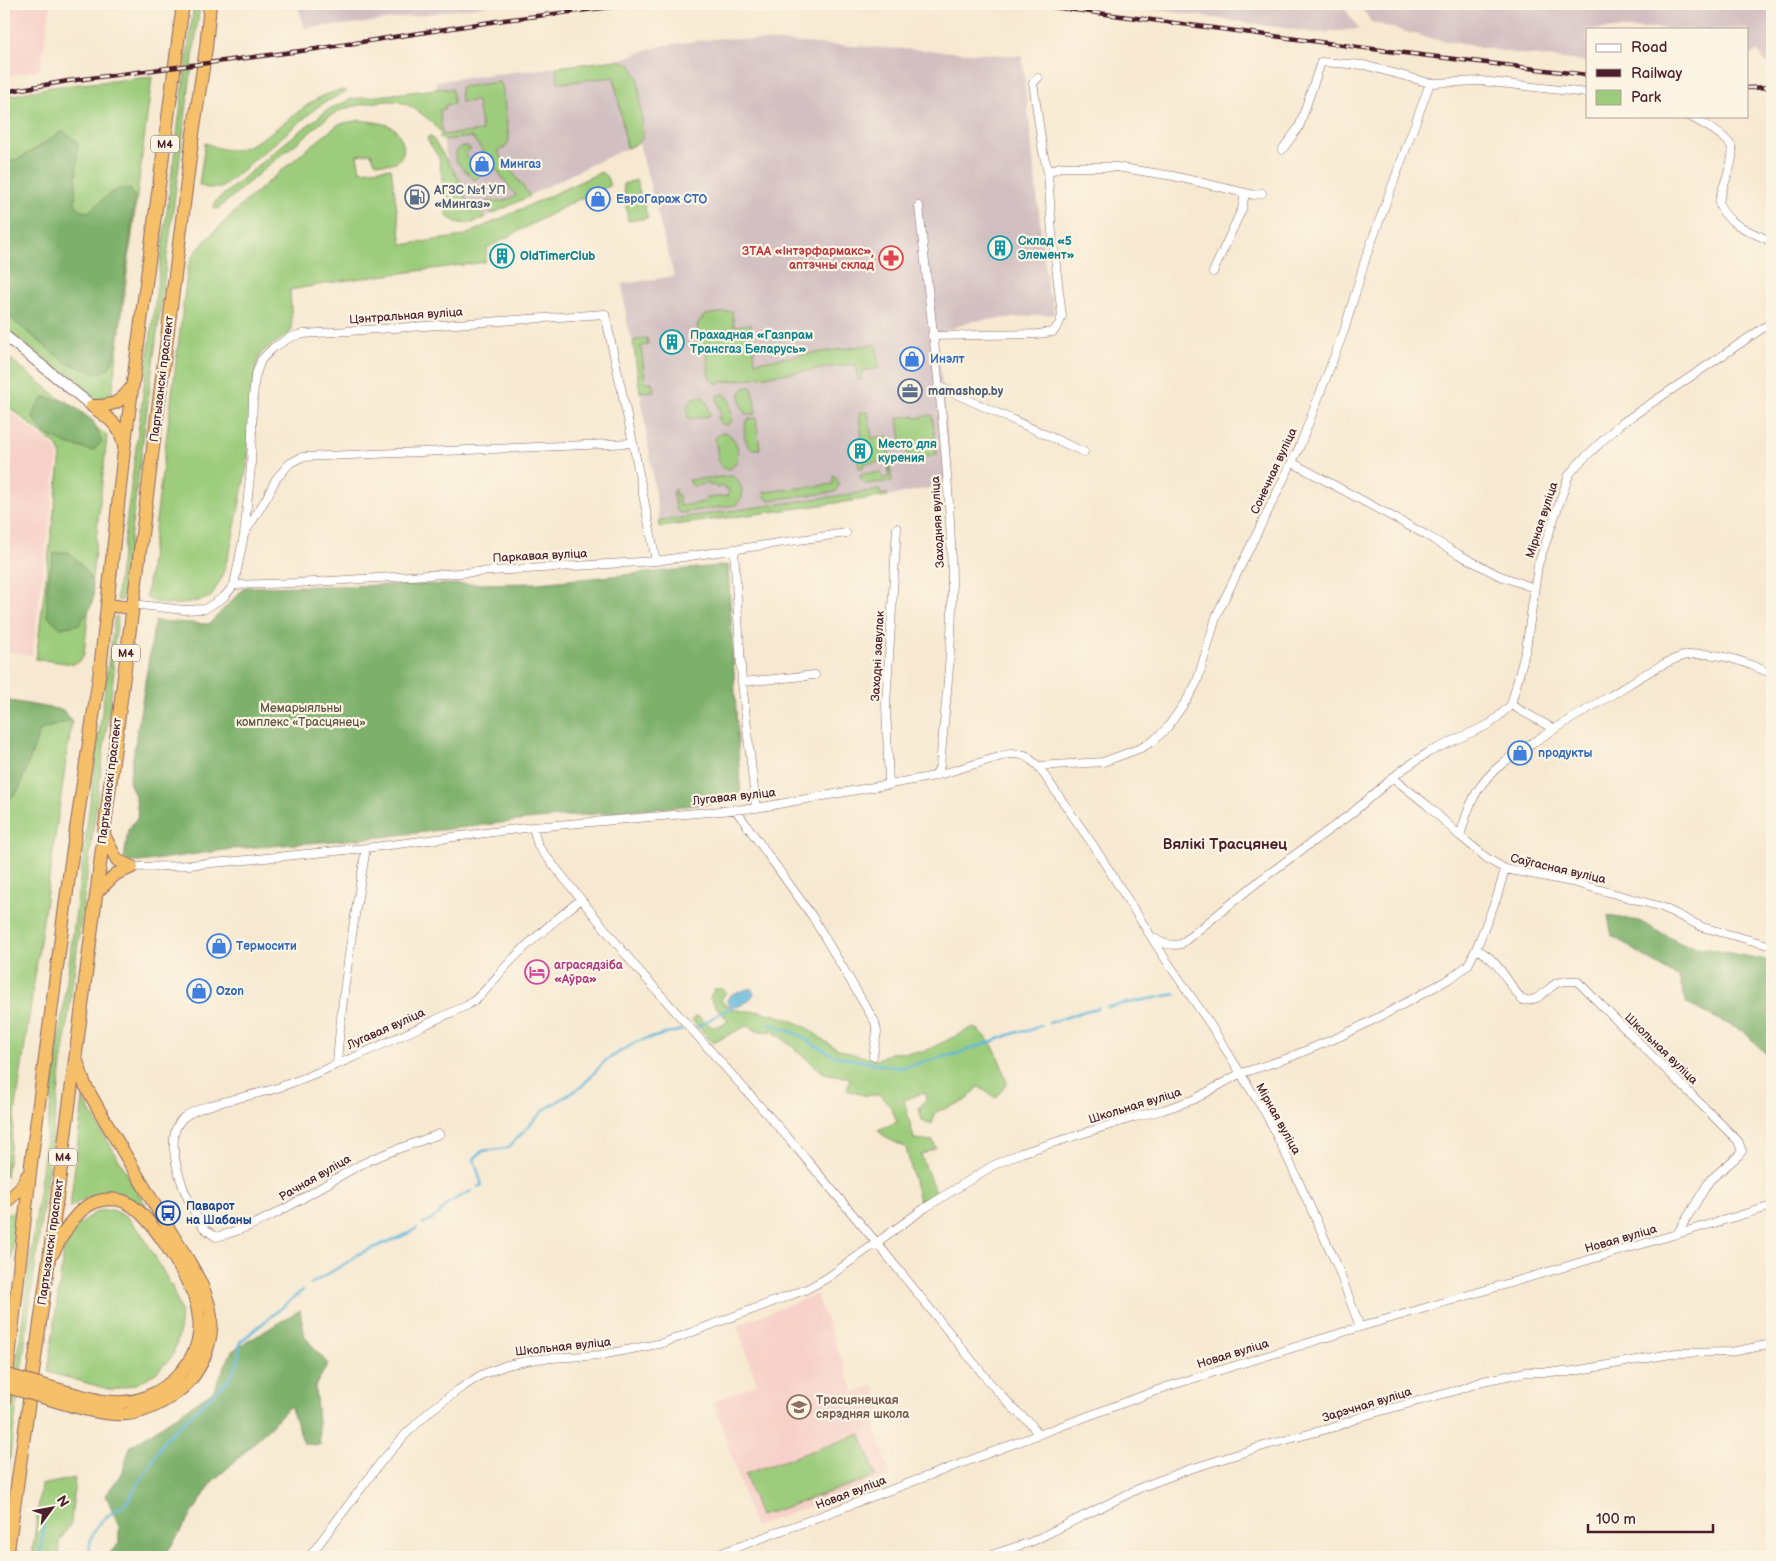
<svg xmlns="http://www.w3.org/2000/svg" width="1776" height="1561" font-family="'Balsamiq Sans',sans-serif">
<style>
.built{fill:#f7d1c9}
.industrial{fill:#d2bfc1}
.green{fill:#9ccc7b;stroke:#737653}
.forest{fill:#7db06b;stroke:#64684b}
.water{fill:#60b7dd;stroke:#556b84}
.lines{fill:none;stroke-linecap:round;stroke-linejoin:round}
.stream{stroke:#60b7dd;stroke-width:2.5}
.minor-casing{stroke:#876665;stroke-width:9}
.tertiary-casing{stroke:#876665;stroke-width:12}
.trunk-casing{stroke:#876665;stroke-width:14}
.minor{stroke:#fff;stroke-width:8}
.tertiary{stroke:#fff;stroke-width:10}
.trunk{stroke:#f6c06b;stroke-width:12}
.rail-casing{stroke:#4a1f2b;stroke-width:4.5}
.rail{stroke:#fcf5e5;stroke-width:2.5;stroke-dasharray:8;stroke-linecap:butt}
.trunk-bridge-casing{stroke:#876665;stroke-width:14;stroke-linecap:butt}
.trunk-bridge{stroke:#f6c06b;stroke-width:12}
.labels{text-anchor:middle;dominant-baseline:central;stroke-width:4.5;stroke-linejoin:round;paint-order:stroke}
.shield{fill:#fcf5e5;stroke:#7f5f63;stroke-width:1}
.shield-label{font-size:11px;font-weight:bold;fill:#4a1f2b}
.shop-label{font-size:12px;font-weight:bold;fill:#366cbe;stroke:#fcf5e5;text-anchor:start}
.service-label{font-size:12px;font-weight:bold;fill:#4e5e75;stroke:#fcf5e5;text-anchor:start}
.culture-label{font-size:12px;font-weight:bold;fill:#0d838f;stroke:#fcf5e5;text-anchor:start}
.health-label{font-size:12px;font-weight:bold;fill:#be3a42;stroke:#fcf5e5;text-anchor:end}
.street-label{font-size:12px;fill:#4a1f2b;stroke:#fcf5e5}
.park-label{font-size:12px;fill:#635343;stroke:#fcf5e5}
.hotel-label{font-size:12px;font-weight:bold;fill:#b23c85;stroke:#fcf5e5;text-anchor:start}
.transit-label{font-size:12px;font-weight:bold;fill:#164399;stroke:#fcf5e5;text-anchor:start}
.education-label{font-size:12px;font-weight:bold;fill:#785e54;stroke:#fcf5e5;text-anchor:start}
.quarter-label{font-size:15px;font-weight:bold;fill:#4a1f2b;stroke:#fcf5e5}
</style>
<rect width="100%" height="100%" fill="#fcf5e5"/>
<filter id="ink" filterUnits="userSpaceOnUse"><feTurbulence type="fractalNoise" baseFrequency=".02" numOctaves="2"/><feDisplacementMap in="SourceGraphic" scale="10" xChannelSelector="R" yChannelSelector="G"/><feConvolveMatrix kernelMatrix="1 2 1 2 8 2 1 2 1" color-interpolation-filters="sRGB"/></filter>
<filter id="wash" filterUnits="userSpaceOnUse"><feTurbulence type="fractalNoise" baseFrequency=".0096" numOctaves="4" result="noise"/><feDisplacementMap in="SourceGraphic" scale="20" xChannelSelector="R" yChannelSelector="G"/><feGaussianBlur stdDeviation="1.12" result="paint"/><feColorMatrix in="noise" values="0 0 0 0 0 0 0 0 0 0 0 0 0 0 0 0 0 1.4 0 .05"/><feComposite in="paint" operator="in"/></filter>
<g filter="url(#wash)">
<rect width="100%" height="100%" fill="#f7e9d1"/>
<path class="built" d="M4,4H51L40,70L4,77Z
M4,407L55,448L58,455L32,655L4,651Z
M816,1294L854,1392L874,1385L884,1413L872,1418L891,1476L754,1527L714,1401L757,1384L737,1325Z"/>
<path class="industrial" d="M297,4H498L364,23L305,28Z
M1118,4H1342L1359,29L1317,33Z
M1359,4H1772V62L1766,63L1757,51L1747,57V29H1587V62L1514,53L1428,38L1371,22Z
M720,38L1022,56L1048,295H1052L1054,314L973,321L936,334L953,483L894,495L660,527L633,341L628,329L622,284L674,276L639,143L588,166L472,224L448,164L442,135L436,81L617,60L664,45Z"/>
<path class="green" d="M194,4H200L122,601L117,600V594Z
M617,60L630,64L638,78L643,133C642,143 636,144 627,148L614,77L562,83L558,81L556,67Z
M152,77L111,402L102,403L92,399L4,327V97L51,87Z
M499,82L502,86L509,139L507,145L498,152L530,196L492,214L485,203L488,201H504L516,196L472,137L442,140L439,137L442,134C431,120 417,108 400,102C389,98 348,106 337,112C326,117 316,127 307,135C276,158 248,183 219,208L215,209L214,207L215,202L286,142L329,109L351,99L445,88L446,90L452,89L454,104L445,105V109L440,110L442,135L482,131L477,101L461,102L460,87Z
M340,90L347,91L320,105L221,188H207L199,185L205,143C213,146 222,150 231,150C256,150 294,113 315,100C323,95 331,93 340,90Z
M360,120C371,122 386,122 395,129C396,129 398,134 399,135C412,156 395,169 375,162L371,153L357,155L360,171L391,168L402,245L463,236L601,172L607,177L610,186L579,199L487,248L485,262L341,281L290,290L292,329L290,333L262,352L257,362L247,466L231,547L221,579L211,597C191,604 166,609 146,598L147,592L188,267L193,255L208,238L247,200L306,150L339,124Z
M429,136H431L466,190L463,194L473,210L478,207L485,218C471,224 459,227 447,216L439,158L427,139Z
M467,146L471,149L465,153L481,175L474,180C468,172 460,168 455,159L456,152L460,147Z
M636,180L648,218L628,221L623,184Z
M732,311L734,326L751,324L755,362L876,344L879,368L862,371L863,379L858,380L855,364L716,383L711,380L709,376L706,347H697L695,333L697,330L698,323L705,315Z
M647,338L648,345L641,346L645,382H652L654,391L640,392L633,341Z
M4,354L107,436L84,654L80,661L73,664L36,659L61,454L57,446L4,403Z
M752,386L756,414H745L741,405L740,393L744,388Z
M724,394L729,398L732,420L728,425L721,424L717,418L721,417L717,397L718,395Z
M696,397H702L707,401L710,416L688,419C687,411 686,401 696,397Z
M868,412L872,438L887,436L892,481L866,484L860,478L862,474L881,472L882,478L889,477L888,461L863,464V468H859L856,447L862,439L859,413Z
M932,415L937,454C931,456 923,458 917,458C900,458 900,430 898,418L914,416L915,418Z
M756,418L760,449H751C744,443 742,427 748,419Z
M723,432C739,435 743,461 730,469L722,468L719,463L715,438Z
M833,475L836,477L839,485L835,492L769,500L765,497L764,492L833,484Z
M733,476C741,482 742,488 742,498L736,505L679,513L676,509L673,491L675,489L676,495H679V506L705,502L707,498L727,496L729,492V489H725L724,486L716,488L715,485L710,486L709,483L693,486L688,480Z
M879,490L880,494H888V496L660,527L659,521Z
M116,615L118,619L112,659L114,672L4,1501V1461L114,620Z
M72,720L6,1176H4V806L19,789L40,730Z
M714,989H722L726,992L721,1000C732,1015 752,1009 767,1013C776,1015 796,1021 804,1026C814,1031 822,1040 832,1046C845,1053 862,1056 876,1060L890,1053L923,1052L974,1027C996,1041 999,1059 1007,1083L996,1098L979,1087L965,1101L936,1112L932,1124L922,1120L919,1108L926,1099L925,1092L904,1100L914,1139L933,1141L936,1148L921,1155L936,1195L919,1201L906,1148C894,1140 888,1142 878,1130L897,1122L891,1107L880,1095H863L847,1090L850,1078L824,1073L783,1039L772,1031L760,1032L746,1026L713,1043L692,1020L697,1016L712,1027L723,1025L728,1020L716,1007L710,998Z
M83,1099L148,1209C112,1188 106,1186 70,1207Z
M113,1210L127,1217L142,1234L172,1287L181,1312L179,1335L172,1357L156,1373L136,1384L112,1390L48,1372L64,1249L78,1226L97,1211Z
M13,1212L17,1216L4,1310V1214Z
M861,1434L876,1476L760,1516L745,1474Z
M75,1478L71,1523L59,1542V1557H32L41,1485Z"/>
<path class="forest" d="M63,131L78,142L75,203L81,211L88,212C101,203 113,185 130,189L135,197L115,354L110,367L99,374L65,362L4,313V162L19,159Z
M44,397L68,402L93,421L102,442L93,451L67,444L45,434L33,418L35,408Z
M69,552C82,564 99,584 92,603C90,610 84,617 80,624L61,628L47,616V585L54,553Z
M728,565L741,801L526,820L372,838L232,849L140,862H129L124,859L128,830L138,816L136,798L129,782L155,621L209,624L245,587L538,583Z
M4,700L63,710L72,720L40,730L19,789L4,806Z
M1608,916L1639,921L1682,944L1772,961V1060L1744,1032L1687,1004L1679,978L1612,936Z
M300,1310L305,1337L328,1364L315,1386L320,1445L304,1444L290,1406L241,1456L213,1481L164,1557H106L119,1543V1526L106,1495L123,1471L130,1447L213,1391L232,1351Z"/>
<path class="water" d="M751,988L754,994C747,1003 742,1007 731,1007L727,1002V999L732,994Z"/>
<g class="lines">
<path class="stream" d="M1107,1007L1176,994
M1049,1023L1085,1011L1098,1008
M770,1024L795,1033L834,1056L900,1068L959,1053L1018,1032L1028,1031L1041,1025
M697,1027L733,1006
M478,1187L482,1185L474,1159L482,1151L508,1148L544,1110L581,1087L605,1061L638,1041L682,1030
M423,1224L438,1215L448,1203L471,1191
M311,1284L351,1260L356,1255L407,1234L417,1228
M40,1557L45,1516
M88,1557L91,1538L97,1526L107,1516L126,1504L167,1437L229,1380L238,1362L240,1342L303,1290"/>
</g>
</g>
<g filter="url(#ink)">
<g class="lines">
<g class="minor-casing">
<path id="minor" d="M1689,116C1700,122 1730,137 1732,149C1735,162 1721,188 1719,203C1724,224 1755,233 1772,242
M1282,150L1299,127L1321,62L1364,65L1430,83L1481,81L1587,93
M1048,172L1060,167H1116L1173,176L1254,195L1262,193
M919,206C932,336 952,465 952,596C952,652 945,710 940,766L935,776
M1213,272L1242,209L1245,193
M932,336L1037,334L1053,332L1059,324L1062,316L1052,233L1048,172L1043,152L1033,83L1038,78
M938,386L1084,452
M1293,463L1426,535L1458,554L1498,575L1534,588
M245,533L267,497L276,479L290,463L302,457L633,443
M734,549L742,682L756,808
M234,585L297,583L656,561L846,533
M132,604L184,610L205,609L224,597L234,585L244,535L251,467L253,397L255,377L261,360L273,348L291,337L303,334L605,314L633,443L656,561
M1772,674C1747,662 1716,650 1688,655C1666,659 1630,684 1610,696C1584,711 1558,727 1532,743C1516,754 1500,763 1487,778C1472,795 1466,815 1460,836L1488,859L1505,869L1572,882L1662,907L1702,927L1772,946
M742,682L815,675
M1511,705L1554,729
M1038,766L1103,762L1141,748L1153,741L1167,728L1188,698L1197,682L1217,614L1299,448L1344,331L1366,257L1430,83
M1392,777L1427,805L1460,836
M889,785L886,704L897,528
M735,809L812,916L875,1022L877,1032L873,1056
M533,827L538,846L635,966L790,1140L876,1242L991,1384L1013,1408L1031,1424L1037,1434
M132,867L176,866L236,861L366,848L533,827L756,808L935,776L1002,756L1010,754L1025,755L1038,766L1093,845L1164,957L1210,1024L1267,1116L1290,1163L1336,1263L1360,1327
M1154,938C1163,945 1171,946 1181,944L1259,881L1352,813L1402,770L1429,752L1490,724L1511,705L1526,649L1538,565L1569,475L1578,464L1619,425L1772,322
M1476,949C1497,958 1508,983 1522,1000C1538,1003 1545,990 1557,983C1563,980 1570,981 1577,981L1738,1141L1742,1151L1738,1156L1710,1180L1677,1234
M337,1064C342,991 354,920 366,848
M439,1134C414,1144 384,1152 360,1165C313,1190 269,1224 216,1237C212,1234 207,1231 204,1228C188,1207 159,1139 183,1118C200,1103 256,1096 280,1087C344,1064 406,1033 468,1005C485,994 495,978 508,964C530,940 556,920 580,900
M309,1557L381,1462L405,1435L430,1411L458,1390L481,1375L507,1365L536,1359L601,1355L663,1343L807,1289L827,1278L925,1208L992,1166L1021,1153L1135,1117L1163,1110L1195,1099L1239,1074L1288,1058L1341,1036L1389,1012L1451,978L1468,965L1476,949L1497,897L1505,869
M711,1557L1166,1387L1360,1327L1772,1206
M985,1557L1031,1542L1142,1487L1187,1470L1267,1445L1335,1427L1363,1416L1458,1390L1483,1381L1526,1372H1568L1677,1353L1731,1352L1772,1344"/>
</g>
<g class="tertiary-casing">
<path id="tertiary" d="M4,335L92,406"/>
</g>
<g class="trunk-casing">
<path id="trunk" d="M92,406C106,417 120,424 123,442
M92,406C115,406 120,403 133,385
M107,605L132,608
M104,835L117,860L132,867
M97,892L116,874L132,867
M4,1204L20,1189L27,1176
M53,1253C63,1235 73,1212 93,1203C101,1199 114,1198 123,1201C148,1209 182,1269 193,1293C196,1300 198,1311 199,1319C205,1360 162,1401 123,1402C107,1403 93,1399 78,1395
M4,1402L31,1164L70,869L100,670L124,450L183,4
M73,1406C115,1418 138,1420 176,1393C204,1373 219,1332 207,1299C199,1274 182,1251 169,1229C141,1181 112,1134 85,1085L77,1061
M7,1557L49,1259L77,1045L193,134L206,48L210,4"/>
</g>
<use href="#minor" class="minor"/>
<use href="#tertiary" class="tertiary"/>
<use href="#trunk" class="trunk"/>
<g class="rail-casing">
<path id="rail" d="M1029,4L1396,52L1587,75
M1747,88L1772,87
M4,92L68,81L316,49L504,20L611,7L659,4"/>
</g>
<use href="#rail" class="rail"/>
<g class="trunk-bridge-casing">
<path id="trunk-bridge" d="M4,1374L78,1395
M4,1386L73,1406"/>
</g>
<use href="#trunk-bridge" class="trunk-bridge"/>
</g>
</g>
<defs>
<g id="shop-ring" transform="scale(1.25)"><circle r="9.5" fill="#fcf5e5" stroke="#3f7fe0" stroke-width="1.5"/><path d="M-5-2.5h2.3a2.7 3.5 0 0 1 5.4 0H5L5.5 6h-11ZM-1.5-2.5h3a1.5 2.3 0 0 0-3 0Z" fill="#3f7fe0"/></g>
<g id="fuel-ring" transform="scale(1.25)"><circle r="9.5" fill="#fcf5e5" stroke="#5c6f8a" stroke-width="1.5"/><path d="M-5.5-6h7V0h2V4h1.3V-2.5L3-4.5l.8-.8L6-3V5H2.5V1h-1V6h-7ZM-4.2-4.7v3.2H.2V-4.7Z" fill="#5c6f8a"/></g>
<g id="building-ring" transform="scale(1.25)"><circle r="9.5" fill="#fcf5e5" stroke="#0f9aa8" stroke-width="1.5"/><path d="M-4-6H4V6H1V3H-1V6H-4ZM-2.5-4.3h1.7v1.8h-1.7ZM.8-4.3h1.7v1.8H.8ZM-2.5-1h1.7V.8h-1.7ZM.8-1h1.7V.8H.8Z" fill="#0f9aa8"/></g>
<g id="pharmacy-ring" transform="scale(1.25)"><circle r="9.5" fill="#fcf5e5" stroke="#e0444e" stroke-width="1.5"/><path d="M-2-6h4v4h4v4h-4v4h-4v-4h-4v-4h4Z" fill="#e0444e"/></g>
<g id="office-ring" transform="scale(1.25)"><circle r="9.5" fill="#fcf5e5" stroke="#5c6f8a" stroke-width="1.5"/><path d="M-6-3h4V-5.5h4V-3h4V5H-6ZM-1-4.5V-3h2v-1.5ZM-6 0V1H6V0Z" fill="#5c6f8a"/></g>
<g id="hotel-ring" transform="scale(1.25)"><circle r="9.5" fill="#fcf5e5" stroke="#d1479c" stroke-width="1.5"/><path d="M-6-4.5h1.5V1H6V5H4.5V3h-9V5H-6ZM-4 0a1.8 1.8 0 1 1 3.6 0ZM.5 0V-2.5h3Q6-2.5 6 0Z" fill="#d1479c"/></g>
<g id="bus-ring" transform="scale(1.25)"><circle r="9.5" fill="#fcf5e5" stroke="#1a4fb4" stroke-width="1.5"/><path d="M-5-6H5V4H4V6H2V4H-2V6H-4V4H-5ZM-3.5-4V0h7V-4ZM-3.5 1.2v1.5H-2V1.2ZM2 1.2v1.5H3.5V1.2Z" fill="#1a4fb4"/></g>
<g id="school-ring" transform="scale(1.25)"><circle r="9.5" fill="#fcf5e5" stroke="#8d6e63" stroke-width="1.5"/><path d="M0-5L7-2L0 1L-7-2ZM-4 1L0 2.5L4 1V4Q0 6-4 4Z" fill="#8d6e63"/></g>
</defs>
<g fill-rule="evenodd">
<use href="#shop-ring" x="482" y="164"/>
<use href="#fuel-ring" x="417" y="197"/>
<use href="#shop-ring" x="598" y="199"/>
<use href="#building-ring" x="1000" y="248"/>
<use href="#building-ring" x="502" y="256"/>
<use href="#pharmacy-ring" x="891" y="258"/>
<use href="#building-ring" x="672" y="342"/>
<use href="#shop-ring" x="912" y="359"/>
<use href="#office-ring" x="910" y="391"/>
<use href="#building-ring" x="860" y="451"/>
<use href="#shop-ring" x="1520" y="753"/>
<use href="#shop-ring" x="219" y="946"/>
<use href="#hotel-ring" x="537" y="972"/>
<use href="#shop-ring" x="199" y="991"/>
<use href="#bus-ring" x="168" y="1213"/>
<use href="#school-ring" x="799" y="1407"/>
</g>
<g class="labels">
<g class="shield">
<rect x="151" y="135.5" width="28" height="17" rx="4"/>
<rect x="112" y="644.5" width="28" height="17" rx="4"/>
<rect x="49" y="1148.5" width="28" height="17" rx="4"/>
</g>
<g class="shield-label">
<text x="165" y="144">М4</text>
<text x="126" y="653">М4</text>
<text x="63" y="1157">М4</text>
</g>
<g class="shop-label">
<text x="500" y="164">Мингаз</text>
<text x="616" y="199">ЕвроГараж СТО</text>
<text x="930" y="359">Инэлт</text>
<text x="1538" y="753">продукты</text>
<text x="236" y="946">Термосити</text>
<text x="216" y="991">Ozon</text>
</g>
<g class="service-label">
<text x="434" y="190">АГЗС №1 УП<tspan x="434" dy="14">«Мингаз»</tspan></text>
<text x="928" y="391">mamashop.by</text>
</g>
<g class="culture-label">
<text x="1018" y="241">Склад «5<tspan x="1018" dy="14">Элемент»</tspan></text>
<text x="520" y="256">OldTimerClub</text>
<text x="690" y="335">Прахадная «Газпрам<tspan x="690" dy="14">Трансгаз Беларусь»</tspan></text>
<text x="878" y="444">Место для<tspan x="878" dy="14">курения</tspan></text>
</g>
<g class="health-label">
<text x="874" y="251">ЗТАА «Інтэрфармакс»,<tspan x="874" dy="14">аптэчны склад</tspan></text>
</g>
<g class="street-label">
<text transform="translate(406 316) rotate(-4)">Цэнтральная вуліца</text>
<text transform="translate(162 379) rotate(-83)">Партызанскі праспект</text>
<text transform="translate(1274 471) rotate(-65)">Сонечная вуліца</text>
<text transform="translate(1542 520) rotate(-72)">Мірная вуліца</text>
<text transform="translate(938 522) rotate(-93)">Заходняя вуліца</text>
<text transform="translate(540 556) rotate(-3)">Паркавая вуліца</text>
<text transform="translate(878 656) rotate(-87)">Заходні завулак</text>
<text transform="translate(110 781) rotate(-83)">Партызанскі праспект</text>
<text transform="translate(734 797) rotate(-6)">Лугавая вуліца</text>
<text transform="translate(1558 869) rotate(13)">Саўгасная вуліца</text>
<text transform="translate(386 1029) rotate(-24)">Лугавая вуліца</text>
<text transform="translate(1661 1049) rotate(44)">Школьная вуліца</text>
<text transform="translate(1135 1106) rotate(-17)">Школьная вуліца</text>
<text transform="translate(1278 1119) rotate(61)">Мірная вуліца</text>
<text transform="translate(315 1178) rotate(-30)">Рачная вуліца</text>
<text transform="translate(1621 1239) rotate(-16)">Новая вуліца</text>
<text transform="translate(51 1242) rotate(-82)">Партызанскі праспект</text>
<text transform="translate(563 1347) rotate(-6)">Школьная вуліца</text>
<text transform="translate(1233 1354) rotate(-17)">Новая вуліца</text>
<text transform="translate(1367 1405) rotate(-17)">Зарэчная вуліца</text>
<text transform="translate(851 1493) rotate(-21)">Новая вуліца</text>
</g>
<g class="park-label">
<text x="301" y="708">Мемарыяльны<tspan x="301" dy="14">комплекс «Трасцянец»</tspan></text>
</g>
<g class="hotel-label">
<text x="554" y="965">аграсядзіба<tspan x="554" dy="14">«Аўра»</tspan></text>
</g>
<g class="transit-label">
<text x="186" y="1206">Паварот<tspan x="186" dy="14">на Шабаны</tspan></text>
</g>
<g class="education-label">
<text x="816" y="1400">Трасцянецкая<tspan x="816" dy="14">сярэдняя школа</tspan></text>
</g>
<g class="quarter-label">
<text x="1225" y="844">Вялікі Трасцянец</text>
</g>
</g>
<rect width="1776" height="1561" fill="none" stroke="#fcf5e5" stroke-width="20"/>
<rect x="1586" y="28" width="162" height="90" fill="#fcf5e5" stroke="#b59f9b"/>
<rect x="1596" y="44" width="25" height="8" fill="#ffffff" stroke="#b59f9b"/>
<text x="1631" y="52" font-size="15" fill="#4a1f2b">Road</text>
<rect x="1596" y="69" width="25" height="8" fill="#4a1f2b" stroke="#b59f9b"/>
<text x="1631" y="78" font-size="15" fill="#4a1f2b">Railway</text>
<rect x="1596" y="90" width="25" height="15" fill="#9ccc7b" stroke="#b59f9b"/>
<text x="1631" y="102" font-size="15" fill="#4a1f2b">Park</text>
<g transform="translate(52 1508) rotate(58)" stroke="#fcf5e5" stroke-width="4" paint-order="stroke">
<path d="M0-4L9 19L0 12L-9 19Z" fill="#4a1f2b"/>
<text y="-8" font-size="14" font-weight="bold" text-anchor="middle" fill="#4a1f2b">N</text>
</g>
<path d="M1588 1524v8h125v-8" fill="none" stroke="#4a1f2b" stroke-width="2.5"/>
<text x="1596" y="1524" font-size="15" fill="#4a1f2b" stroke="#fcf5e5" stroke-width="4" paint-order="stroke">100 m</text>
</svg>
